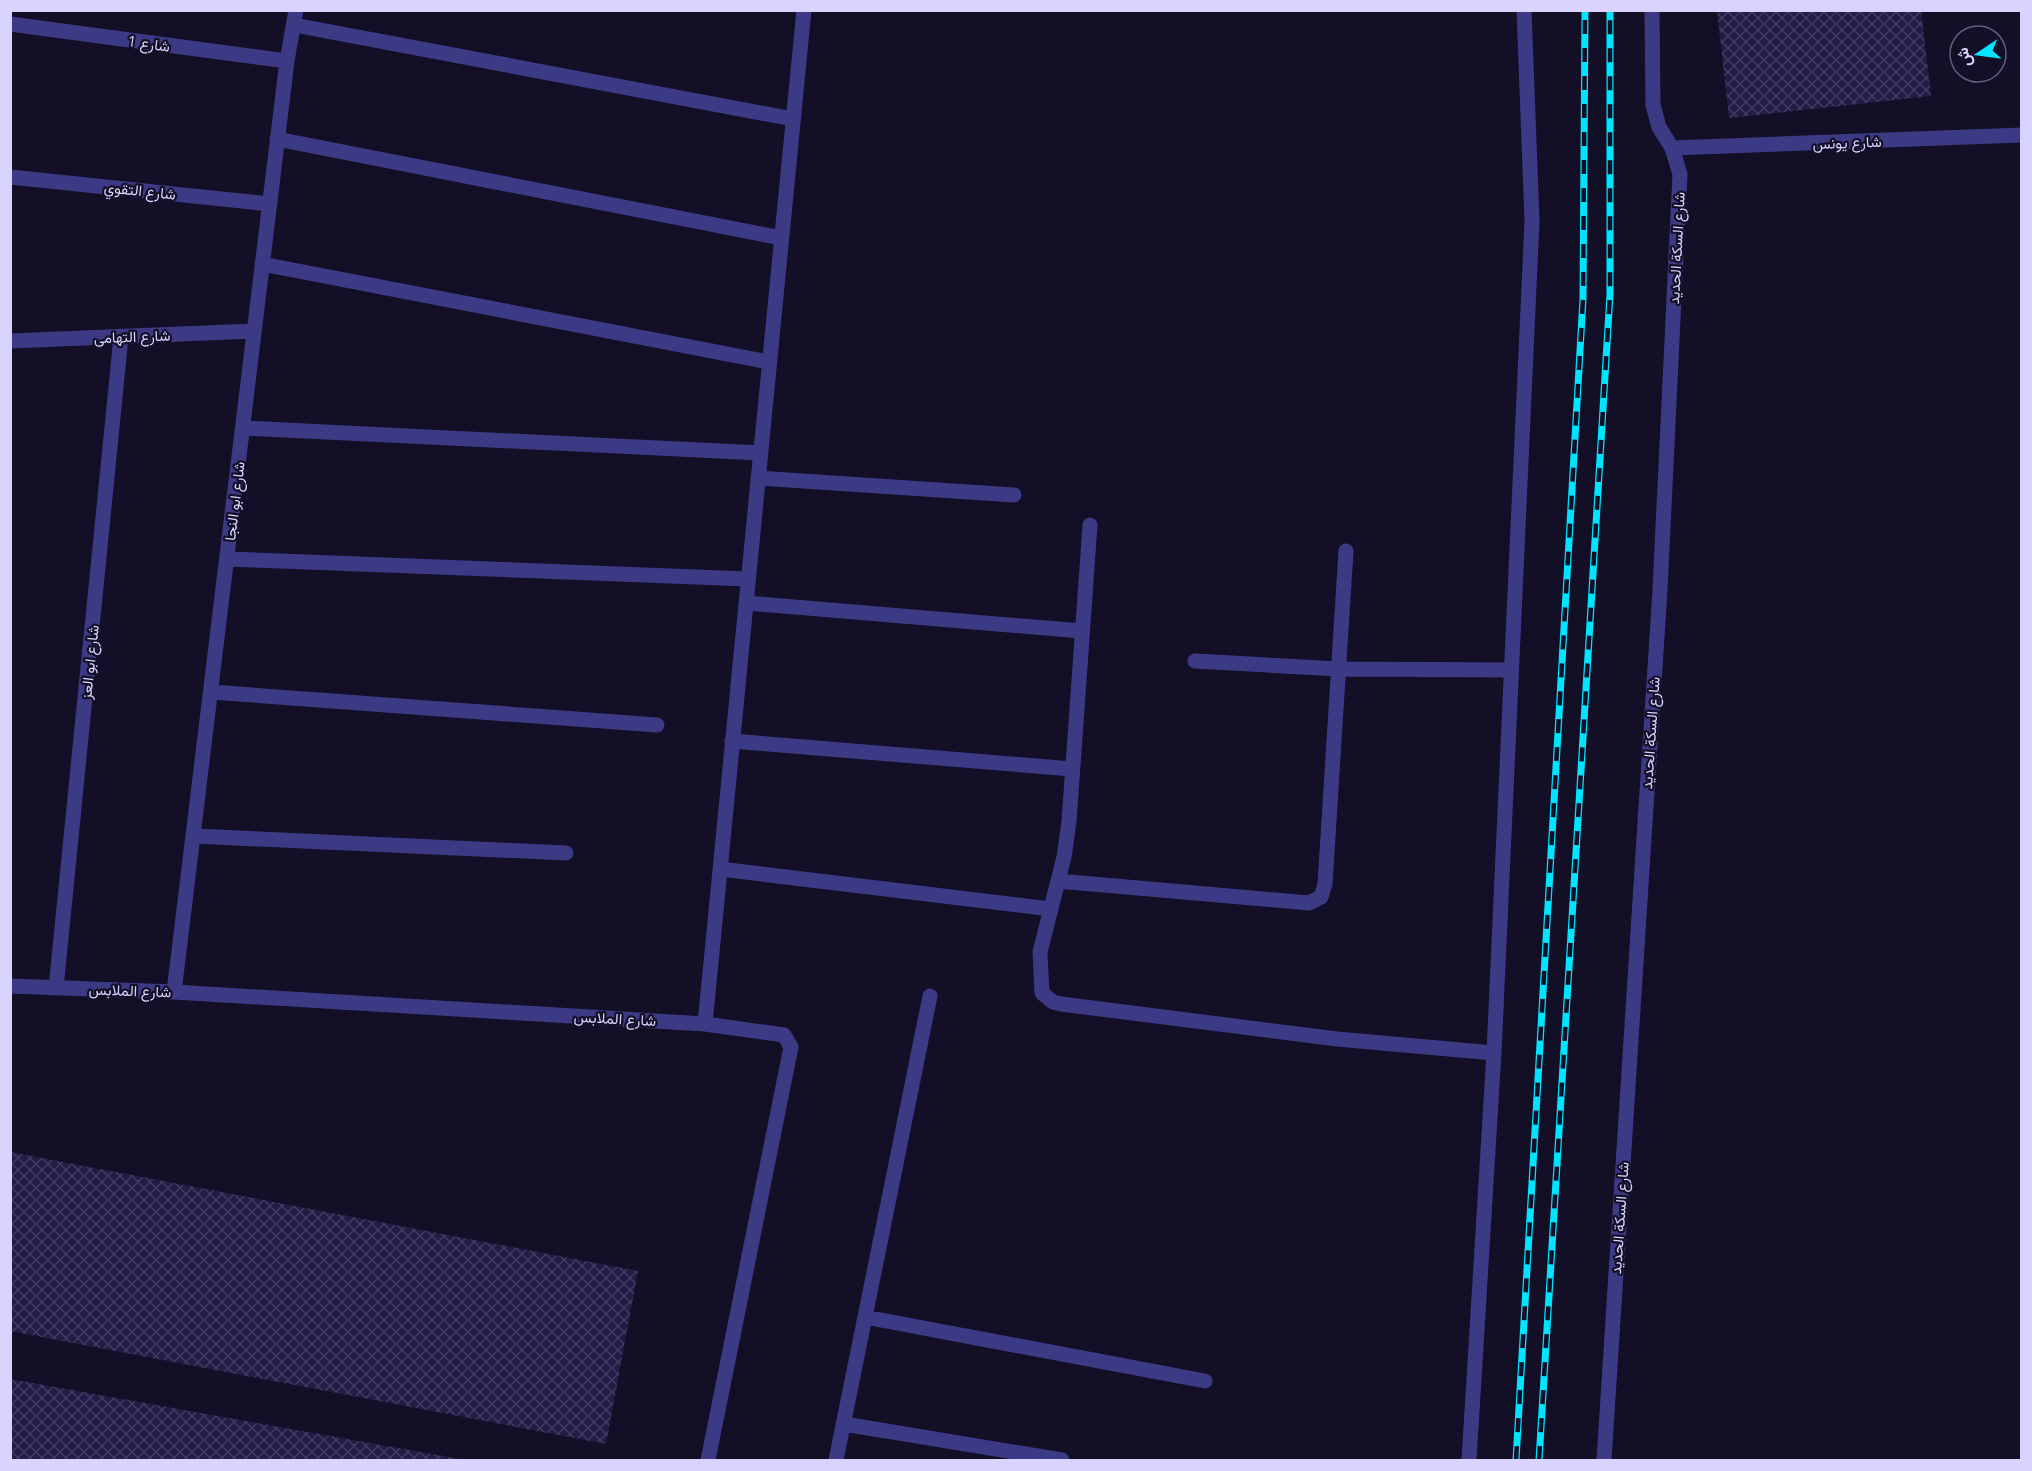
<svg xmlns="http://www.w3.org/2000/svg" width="2032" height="1471" font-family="'Open Sans',Vazirmatn,sans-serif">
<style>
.building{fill:url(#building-cross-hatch)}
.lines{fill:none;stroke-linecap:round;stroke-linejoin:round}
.minor{stroke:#3d3a85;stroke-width:15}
.rail-casing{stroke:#00e5ff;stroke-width:7}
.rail{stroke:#130f26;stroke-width:4.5;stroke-dasharray:14;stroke-linecap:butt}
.labels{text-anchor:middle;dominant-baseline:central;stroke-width:4.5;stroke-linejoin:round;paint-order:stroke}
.street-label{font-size:15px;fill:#d9d4ff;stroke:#130f26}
</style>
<defs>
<pattern id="building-cross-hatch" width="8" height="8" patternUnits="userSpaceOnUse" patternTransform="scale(1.5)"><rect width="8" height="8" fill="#241b47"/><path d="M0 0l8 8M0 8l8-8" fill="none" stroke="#433b63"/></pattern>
</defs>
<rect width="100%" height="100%" fill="#130f26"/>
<path class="building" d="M1717,10H1921L1931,96L1729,118Z
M10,1152L638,1271L606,1444L10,1331Z
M10,1379L460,1459V1460H10Z"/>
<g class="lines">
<path class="minor" d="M10,24L287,61
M294,25L793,119
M277,139L781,238
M1672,148L2022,135
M10,177L270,204
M262,264L769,362
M10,341L254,331
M243,428L761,453
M758,478L1014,495
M1090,525L1069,822L1064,857L1040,952L1042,993L1053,1002L1061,1004L1337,1039L1494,1053
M227,559L748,579
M746,603L1082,631
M1195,661L1339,669L1511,670
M211,692L657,725
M732,741L1072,769
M193,836L566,853
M720,869L1051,909
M1058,881L1309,903L1321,897L1325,884L1346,551
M10,986L174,992L705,1024L784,1035L791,1047L708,1460
M56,988L121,337
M174,992L287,61L296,10
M705,1024L804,10
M865,1317L1205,1381
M844,1424L1062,1460
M836,1460L930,996
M1469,1460L1494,1053L1532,221L1524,10
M1604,1460L1660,590L1680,174L1672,148L1659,127L1653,105L1652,10"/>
<g class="rail-casing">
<path id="rail" d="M1516,1460L1583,299L1585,10
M1539,1460L1610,294V10"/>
</g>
<use href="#rail" class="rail"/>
</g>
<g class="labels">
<g class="street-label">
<text transform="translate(149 43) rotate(8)">شارع 1</text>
<text transform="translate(1847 142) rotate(-2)">شارع يونس</text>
<text transform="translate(140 190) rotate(6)">شارع التقوي</text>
<text transform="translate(1676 248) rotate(-87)">شارع السكة الحديد</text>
<text transform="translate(132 336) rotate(-2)">شارع التهامى</text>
<text transform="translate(234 501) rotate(-83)">شارع ابو النجا</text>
<text transform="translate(89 662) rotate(-84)">شارع ابو العز</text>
<text transform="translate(1650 733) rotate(-86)">شارع السكة الحديد</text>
<text transform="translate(130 990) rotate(2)">شارع الملابس</text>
<text transform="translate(615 1018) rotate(3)">شارع الملابس</text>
<text transform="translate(1619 1218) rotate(-86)">شارع السكة الحديد</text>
</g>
</g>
<rect width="2032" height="1471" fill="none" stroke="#d9d4ff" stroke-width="24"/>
<g transform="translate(1978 54) rotate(257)"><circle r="28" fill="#130f26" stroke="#625e7d" stroke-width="1.5"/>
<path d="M0-4.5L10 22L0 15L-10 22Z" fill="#00e5ff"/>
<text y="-9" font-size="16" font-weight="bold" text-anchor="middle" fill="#d9d4ff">ش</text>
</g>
</svg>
